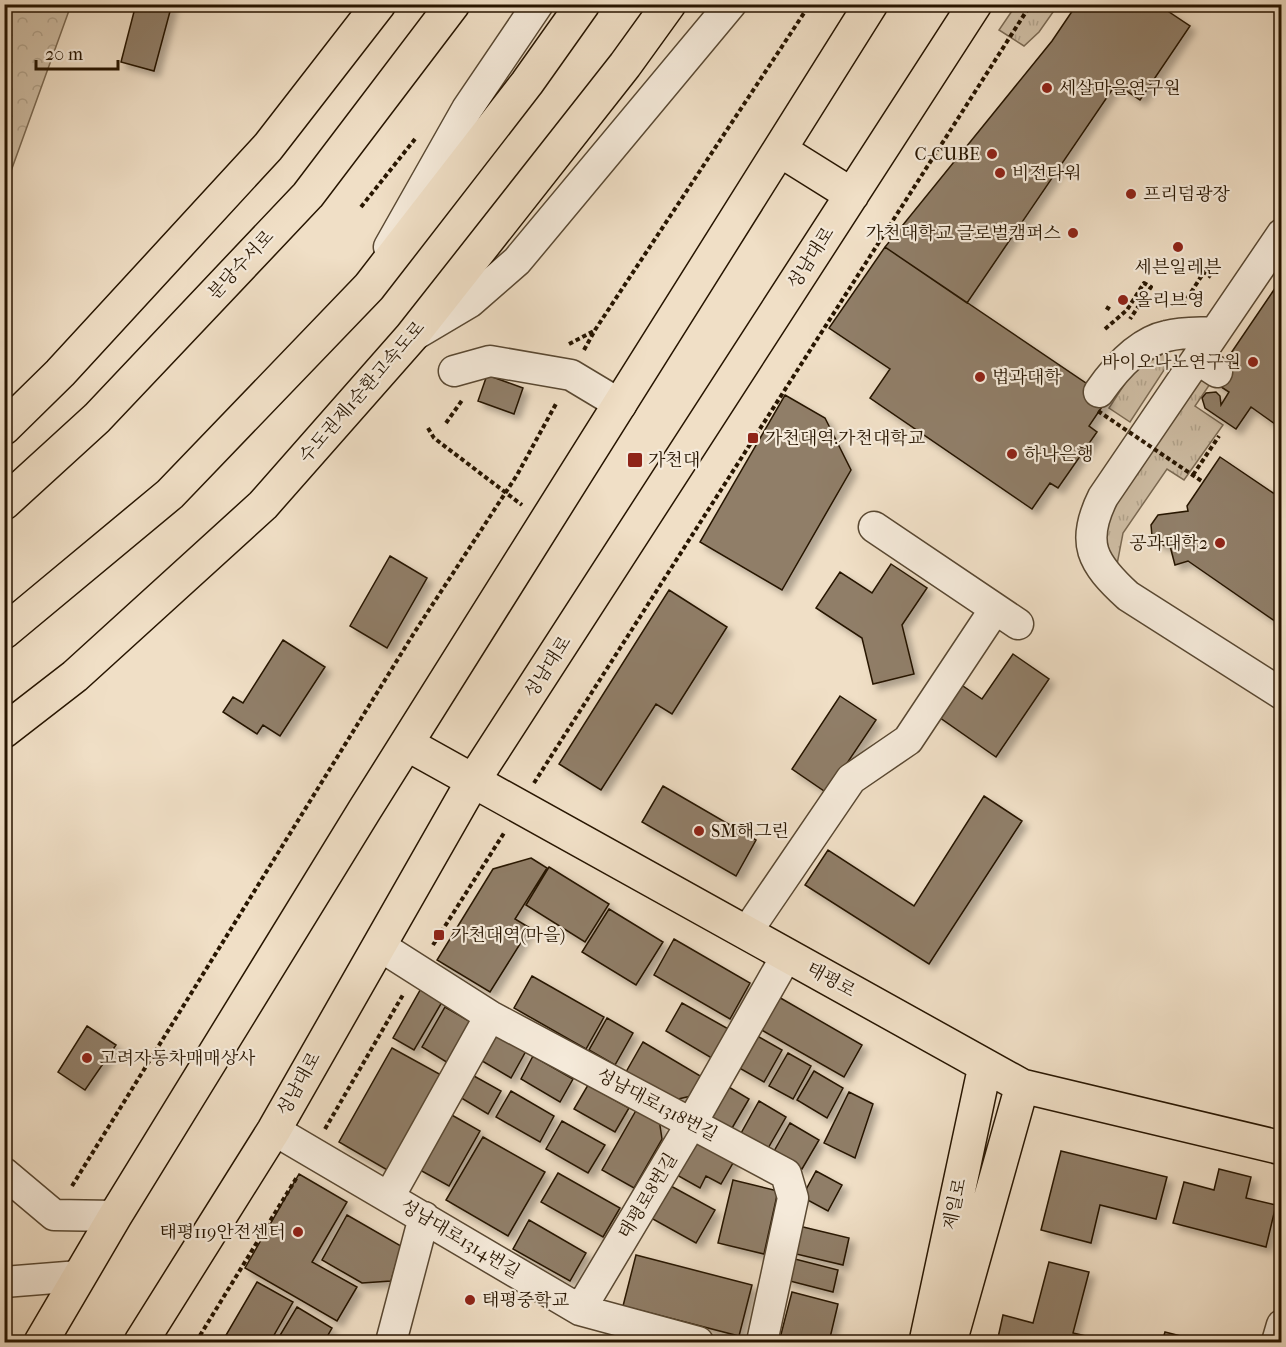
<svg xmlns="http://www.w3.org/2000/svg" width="1286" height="1347" font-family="'IM FELL French Canon','Noto Serif KR',serif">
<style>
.grass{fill:url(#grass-tufts);stroke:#7a6952;stroke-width:1.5}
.forest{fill:url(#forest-crowns);stroke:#7a6952;stroke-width:1.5}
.building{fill:#907e67;stroke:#271500;stroke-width:1.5;filter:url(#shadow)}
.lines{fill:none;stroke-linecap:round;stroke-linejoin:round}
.minor-casing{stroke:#594832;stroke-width:33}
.major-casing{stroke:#271500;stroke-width:36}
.highway-casing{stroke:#271500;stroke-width:36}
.path{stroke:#271500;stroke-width:4;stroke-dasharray:4.5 3;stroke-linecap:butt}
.minor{stroke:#f5eada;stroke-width:30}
.major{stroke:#f0dfc6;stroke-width:33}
.highway{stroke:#f0dfc6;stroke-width:33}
.path-bridge{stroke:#271500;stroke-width:4;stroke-dasharray:4.5 3;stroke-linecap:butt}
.poi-dot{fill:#8f2418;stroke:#f5eada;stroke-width:2}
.labels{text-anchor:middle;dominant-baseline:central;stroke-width:4.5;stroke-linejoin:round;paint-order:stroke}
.poi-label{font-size:18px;fill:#271500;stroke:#f5eada;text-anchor:start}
.street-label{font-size:18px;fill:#271500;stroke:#f5eada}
</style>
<defs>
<pattern id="grass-tufts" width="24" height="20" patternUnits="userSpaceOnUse" patternTransform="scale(1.5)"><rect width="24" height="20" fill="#cebda4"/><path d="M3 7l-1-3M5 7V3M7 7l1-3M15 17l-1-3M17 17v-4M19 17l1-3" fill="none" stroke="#b1a28b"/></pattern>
<pattern id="forest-crowns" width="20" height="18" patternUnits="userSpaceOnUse" patternTransform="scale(1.5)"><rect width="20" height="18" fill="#cebda4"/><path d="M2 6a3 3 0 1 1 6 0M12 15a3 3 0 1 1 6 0" fill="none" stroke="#b1a28b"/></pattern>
<filter id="shadow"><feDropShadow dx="5.5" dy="5.5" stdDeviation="3" flood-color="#0004"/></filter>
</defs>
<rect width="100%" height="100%" fill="#f0dfc6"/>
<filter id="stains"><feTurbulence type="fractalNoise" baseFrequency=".00333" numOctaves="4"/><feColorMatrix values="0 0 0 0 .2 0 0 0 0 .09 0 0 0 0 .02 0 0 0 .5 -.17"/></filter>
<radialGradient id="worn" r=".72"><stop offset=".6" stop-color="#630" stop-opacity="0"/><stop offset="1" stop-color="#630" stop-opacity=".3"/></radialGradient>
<path class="grass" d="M1016,5H1058L1039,32L1024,46L999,30Z
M1166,352L1170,360L1168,364L1130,422L1109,408L1133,371Z
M1198,378L1212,381L1195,406L1223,425L1184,480L1167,469L1123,533L1115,575L1103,546L1106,517Z"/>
<path class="forest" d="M5,4L71,5L11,171L5,177Z"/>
<path class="building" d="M136,4H172L154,71L121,62Z
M1077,4H1157L1190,26L1140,100L1116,84L967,303L885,247L1052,41Z
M885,247L1108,398L1089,426L1097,432L1058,488L1050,483L1032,509L870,398L890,369L829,328Z
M1282,278V414L1275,424L1251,407L1236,429L1205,408L1202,398L1206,393L1216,392L1220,396L1221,405L1229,392L1212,381Z
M487,375L523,388L514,414L478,401Z
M785,395L825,418L851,470L782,590L700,542Z
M1220,457L1282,499V626L1188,561L1175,565L1170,546L1160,545L1152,536L1151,525L1158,515L1188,511L1187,506Z
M390,556L427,578L387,648L350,626Z
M891,564L927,588L902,625L914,674L873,684L862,638L816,608L840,572L872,593Z
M669,590L727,627L672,714L656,704L601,790L559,764Z
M283,640L325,667L280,736L263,725L257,734L223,712L233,697L243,703Z
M1013,654L1049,679L996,757L916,701L938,669L982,699Z
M840,696L876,720L827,793L792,769Z
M663,786L756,840L736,876L642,822Z
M984,796L1022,821L929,964L805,885L828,850L914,906Z
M531,858L547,868L515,919L530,928L490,992L437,960L493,869Z
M549,867L609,904L585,942L526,905Z
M609,909L663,942L636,985L582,952Z
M674,939L750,983L730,1019L654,975Z
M532,976L604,1017L586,1049L514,1008Z
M423,985L445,997L414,1050L393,1038Z
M777,996L862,1045L844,1077L758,1028Z
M682,1003L732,1031L715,1060L666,1031Z
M445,1007L476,1025L453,1066L422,1047Z
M607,1018L633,1033L615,1065L589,1050Z
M87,1026L116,1045L85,1090L58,1072Z
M492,1031L526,1051L511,1078L477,1058Z
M752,1033L782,1050L764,1082L734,1065Z
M643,1042L702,1077L691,1096L674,1100L626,1072Z
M392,1048L443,1076L389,1171L339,1142Z
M788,1053L811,1066L793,1099L769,1086Z
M533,1056L573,1079L560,1102L521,1079Z
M465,1071L501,1091L488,1114L453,1093Z
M814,1071L843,1088L827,1118L797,1100Z
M588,1085L629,1108L615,1132L574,1109Z
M727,1086L749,1099L728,1135L709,1117Z
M511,1091L554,1116L540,1142L496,1117Z
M849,1092L873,1104L855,1158L824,1143Z
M759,1101L786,1117L767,1150L740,1135Z
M638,1107L659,1119L662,1139L634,1188L602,1170Z
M450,1114L480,1131L449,1186L418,1169Z
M562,1121L605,1145L588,1173L546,1149Z
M790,1123L819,1140L802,1169L773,1153Z
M483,1137L545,1172L508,1236L446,1200Z
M708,1140L737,1156L721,1184L706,1176L700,1188L675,1174L691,1145Z
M1061,1151L1167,1177L1156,1219L1100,1205L1091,1243L1041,1230Z
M1219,1169L1251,1177L1246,1198L1276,1205L1266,1247L1173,1223L1184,1182L1214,1190Z
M816,1171L842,1185L828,1211L802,1197Z
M558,1173L620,1208L603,1237L541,1202Z
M299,1174L347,1202L312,1262L357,1287L337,1321L245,1268Z
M733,1180L778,1191L764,1254L718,1243Z
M669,1185L715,1210L696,1243L651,1218Z
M347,1215L401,1246L391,1281L362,1283L322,1260Z
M529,1220L586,1253L570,1281L513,1249Z
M799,1226L849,1238L843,1265L792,1253Z
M636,1255L752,1285L739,1336L623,1306Z
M791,1258L838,1270L833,1292L786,1280Z
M1049,1262L1089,1272L1073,1333L1099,1339L1098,1342H997L1003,1315L1033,1323Z
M257,1282L293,1302L270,1342H222Z
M792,1292L838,1304L829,1342H779Z
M297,1307L332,1328L324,1342H276Z
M1165,1332L1200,1341L1199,1342H1162Z
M337,1336L368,1342H336Z"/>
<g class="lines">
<g class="minor-casing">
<path id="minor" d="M1282,234L1103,497C1080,543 1092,563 1128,596L1282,694
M389,247L467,109L538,4
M416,334L470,302L517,261L731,4
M1197,359L1217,372
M454,371L490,361L571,375L621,405
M1099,392C1115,369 1138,342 1167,336C1182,332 1199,333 1215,332
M874,527L1018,624
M746,933L851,779L908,740L995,609
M380,946L490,1016L786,1174L793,1198L762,1342
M274,1130L580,1310L698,1342
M4,1173L54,1215L115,1216
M389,1197L490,1016
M4,1282L79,1276
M580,1310L691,1124L787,955
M391,1342L424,1217
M1277,1342L1282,1325"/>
</g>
<g class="major-casing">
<path id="major" d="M780,150L852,195
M407,744L1022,1086L1282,1148
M41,1342L115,1216L364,811L871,4
M141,1342L274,1130L473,781L975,4
M926,1342L985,1066
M950,1342L1022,1086"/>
</g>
<g class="highway-casing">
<path id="highway" d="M4,428L60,373L268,147L379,4
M4,503L97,418L308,195L453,4
M4,632L170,494L369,287L527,83L583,4
M4,731L75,676L263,505L411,337L625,65L669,4"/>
</g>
<path class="path" d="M361,207L415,139
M1183,305L1204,272L1211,277
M1106,307L1111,310
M1105,329L1127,310L1144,283L1151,287L1130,319
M569,344L594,331
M584,350L595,330L810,4
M446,423L463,399
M428,428L434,438L522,505
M1193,475L1219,436
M534,783L1031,4
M433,945L504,833
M325,1129L404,993
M72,1186L414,633L517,475L557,402
M196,1342L297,1177"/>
<use href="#minor" class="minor"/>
<use href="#major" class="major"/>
<use href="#highway" class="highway"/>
<path class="path-bridge" d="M1098,411L1203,482"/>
</g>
<g class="poi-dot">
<circle cx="1047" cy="88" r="6"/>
<circle cx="992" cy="154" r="6"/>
<circle cx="1000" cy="173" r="6"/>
<circle cx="1131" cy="194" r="6"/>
<circle cx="1073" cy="233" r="6"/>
<circle cx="1178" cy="247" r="6"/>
<circle cx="1123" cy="300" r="6"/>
<circle cx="1253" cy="362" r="6"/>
<circle cx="980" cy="377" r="6"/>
<rect x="747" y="432" width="12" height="12" rx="3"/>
<circle cx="1012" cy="454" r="6"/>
<rect x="627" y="452" width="16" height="16" rx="3"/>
<circle cx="1220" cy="543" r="6"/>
<circle cx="699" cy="831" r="6"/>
<rect x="433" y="929" width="12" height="12" rx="3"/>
<circle cx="87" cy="1058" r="6"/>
<circle cx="298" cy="1232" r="6"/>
<circle cx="470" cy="1300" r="6"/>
</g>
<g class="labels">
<g class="poi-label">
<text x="1059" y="88">세살마을연구원</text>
<text x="980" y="154" text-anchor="end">C-CUBE</text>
<text x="1012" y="173">비전타워</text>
<text x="1143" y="194">프리덤광장</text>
<text x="1061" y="233" text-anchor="end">가천대학교 글로벌캠퍼스</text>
<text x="1178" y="267" text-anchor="middle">세븐일레븐</text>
<text x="1135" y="300">올리브영</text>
<text x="1241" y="362" text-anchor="end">바이오나노연구원</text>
<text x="992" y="377">법과대학</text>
<text x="765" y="438">가천대역.가천대학교</text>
<text x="1024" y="454">하나은행</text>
<text x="648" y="460">가천대</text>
<text x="1208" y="543" text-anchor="end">공과대학2</text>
<text x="711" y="831">SM해그린</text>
<text x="451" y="935">가천대역(마을)</text>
<text x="99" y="1058">고려자동차매매상사</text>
<text x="286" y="1232" text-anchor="end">태평119안전센터</text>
<text x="482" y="1300">태평중학교</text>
</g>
<g class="street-label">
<text transform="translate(811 258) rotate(-57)">성남대로</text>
<text transform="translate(241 265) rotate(-47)">분당수서로</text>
<text transform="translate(362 392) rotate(-49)">수도권제1순환고속도로</text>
<text transform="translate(548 667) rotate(-57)">성남대로</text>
<text transform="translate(831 980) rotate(29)">태평로</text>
<text transform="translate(299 1084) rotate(-61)">성남대로</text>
<text transform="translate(657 1105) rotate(28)">성남대로1318번길</text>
<text transform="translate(648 1196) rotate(-59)">태평로8번길</text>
<text transform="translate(955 1204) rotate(-78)">제일로</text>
<text transform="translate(460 1239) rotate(31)">성남대로1314번길</text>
</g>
</g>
<rect width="1286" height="1347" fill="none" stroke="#f0dfc6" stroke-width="24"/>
<rect x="6" y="6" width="1274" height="1335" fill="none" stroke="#271500" stroke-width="3"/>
<rect x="12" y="12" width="1262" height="1323" fill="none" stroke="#271500" stroke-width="1.5"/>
<path d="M36 60v9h82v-9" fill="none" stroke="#271500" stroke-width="3"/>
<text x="45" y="60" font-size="18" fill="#271500" stroke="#f5eada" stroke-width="4.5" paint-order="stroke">20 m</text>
<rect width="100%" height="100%" filter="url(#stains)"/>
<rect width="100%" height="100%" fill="url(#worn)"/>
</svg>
